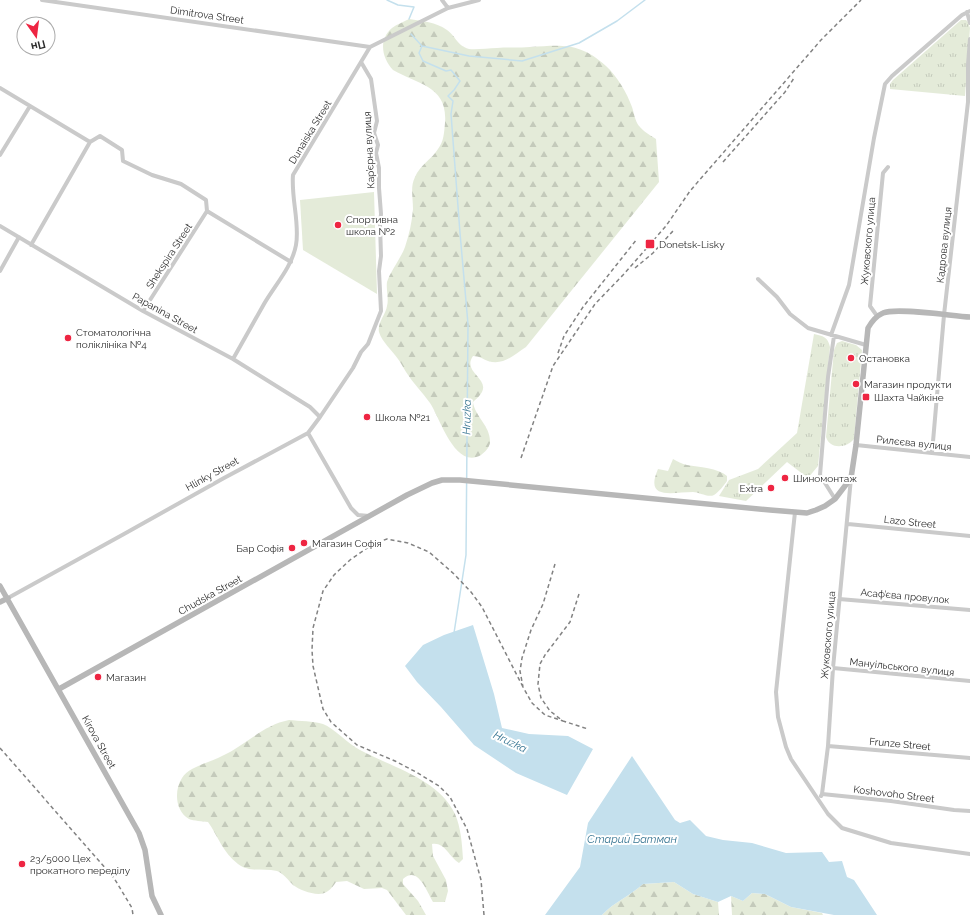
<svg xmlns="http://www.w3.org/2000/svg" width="970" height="915" font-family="Raleway,sans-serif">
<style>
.grass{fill:url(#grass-tufts)}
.forest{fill:url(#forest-firs)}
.green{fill:#e4ebd9}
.water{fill:#c4e0ed}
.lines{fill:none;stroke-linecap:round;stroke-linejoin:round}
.stream{stroke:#c4e0ed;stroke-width:1.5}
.street{stroke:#cacaca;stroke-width:4}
.secondary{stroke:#b7b7b7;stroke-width:5.5}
.rail{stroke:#828282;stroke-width:1.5;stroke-dasharray:4 3;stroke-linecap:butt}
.poi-dot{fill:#ee2542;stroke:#fff;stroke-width:1.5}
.labels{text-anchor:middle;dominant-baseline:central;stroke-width:4;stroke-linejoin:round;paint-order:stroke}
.street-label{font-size:10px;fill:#2d2d2d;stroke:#fff}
.poi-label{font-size:10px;fill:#2d2d2d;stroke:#fff;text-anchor:start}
.water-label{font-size:11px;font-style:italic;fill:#377592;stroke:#fff}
</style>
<defs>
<pattern id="grass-tufts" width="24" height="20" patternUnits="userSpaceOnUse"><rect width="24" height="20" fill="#e4ebd9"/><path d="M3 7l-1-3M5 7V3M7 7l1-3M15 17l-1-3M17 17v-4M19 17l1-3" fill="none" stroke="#c4cabb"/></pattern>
<pattern id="forest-firs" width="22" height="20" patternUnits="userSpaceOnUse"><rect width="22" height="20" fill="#e4ebd9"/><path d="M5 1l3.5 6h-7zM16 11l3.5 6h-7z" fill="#c4cabb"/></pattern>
</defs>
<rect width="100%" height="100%" fill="#fff"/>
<path class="grass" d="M961,20H966L968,22L970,28L965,96L890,89V84L893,80Z
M814,334C823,336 828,337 830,347L818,466L808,478L787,462L746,501L719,496L729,480L758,469L797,433Z
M842,341L856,345L862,350L854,439C847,448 830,450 826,437L834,350L837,343Z"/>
<path class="forest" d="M409,19C422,21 436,22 447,30C456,36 456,45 469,49C477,50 488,48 497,48C508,47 519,48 530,47C562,45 580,42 606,66C617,76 627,93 632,107C634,113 635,121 639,126C644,132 650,135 656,139L659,182L526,347C514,355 503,366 488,361C483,359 479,356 473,356C462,372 489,378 482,392C480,396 476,399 473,402C475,417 491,426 490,443C489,448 485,452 481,455C455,470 440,418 430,403C422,392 413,383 406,372C403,367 401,363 398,359C392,350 382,342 379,332C377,323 386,314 387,306C389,299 386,290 387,282C390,272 401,258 405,247C409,235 412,222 413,209C413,197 410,187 415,177C420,165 432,159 438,149C444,141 444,133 445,123C448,86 419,85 393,70C382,58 378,40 392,28C397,24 404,22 409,19Z
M673,459C677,461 682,464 687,465C699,467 718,468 727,476V481C724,485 719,492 714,495C708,498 699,492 693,492C673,492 644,501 658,469L668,471Z
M289,720C300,721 313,721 323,724C334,728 348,744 360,750C391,767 439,779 455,814C461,828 462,843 463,859L459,863C449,857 445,842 432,844L433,856L446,880L448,891L445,902H433C427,892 418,865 403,879V884L418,901L426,915H406L387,890L382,888L364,889L347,881L336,882C334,885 331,889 328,891C320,898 301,891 293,885C289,881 283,873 277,871C263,868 250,873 238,864C223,853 218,836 208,822C202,821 194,821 189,819C175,811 174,790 182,778C188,767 211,762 222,756C246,745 263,725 289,720Z
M674,882L693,894L718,902L719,915H602C614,902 630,896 643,884Z
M752,893L765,894L791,907L822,913L823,915H732L731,896L743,901Z"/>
<path class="green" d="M374,192L377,294L303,250L300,200Z"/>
<path class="water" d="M473,625L494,694L502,728L529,734L568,736L593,749L567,795L516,773L474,745L441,707L417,682L405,666L423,645L444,635Z
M632,756L675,820L680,823L690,820L706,836L723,840L752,843L786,853L822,852L829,862L842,861L847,877L854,880L877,915H834L791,907L765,894L752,893L743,901L731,896L718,902L693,894L674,882L643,884C630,896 614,902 602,915H545L580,867L588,823Z"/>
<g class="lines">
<path class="stream" d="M387,0L398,5L414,7L409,19
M411,34L422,46L419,53L423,61L446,71L451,70L460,81L454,90L448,96L453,101L451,114L460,233L468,324L466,555L454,633
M422,46L469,56L522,61L579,43L617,21L645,0"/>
<path class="street" d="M42,0L370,47
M442,0L448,8
M967,12L970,23
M370,47L448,8L479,0
M0,88L90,142
M0,155L30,106
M207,211L291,262
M0,226L143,311L233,359L310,407L320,417
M31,245L90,142L100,136L122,150L123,161L152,175L181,184L206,200L207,211
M0,271L19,237
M758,279L777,297L790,314L808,328L866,345
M143,311L207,211
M877,316L870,306L883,173L888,167
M831,335L849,285L874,138L885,84L892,76L962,15L970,11
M834,336L828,377L820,475L835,499
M233,359C243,341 254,322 264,304C275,285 292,267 296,245C300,224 291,198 293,175L370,47
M308,433L351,508L358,515L369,516
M856,445L970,457
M932,453L944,315L968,102V65L970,39
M795,512L776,692L778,717L786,747L791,759L828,814L842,828L891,843L970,854
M848,524L970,536
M8,598L124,534L224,478L308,433L320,417L353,368L361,352L368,344L381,311L379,271L381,256L380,224L381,214L379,188V168L376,153L378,145L374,133L377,121L371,79L361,62
M839,599L970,610
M833,668L970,681
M828,746L970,758
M822,794L828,746L833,668L851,478
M821,796L822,794L891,801L954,810L970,811"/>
<path class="secondary" d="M0,586L139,833L145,850L152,896L161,915
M0,602L8,598
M59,689L407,495L432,483L442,480H460L770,510L807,513L816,510L825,506L835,499L851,478L856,445L868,328C872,321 876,316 883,313C896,307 952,316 970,317"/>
<path class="rail" d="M723,162L785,92L794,78
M635,268L653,253L673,231
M558,353L564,336L583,307L637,239
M521,458L553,366L595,304L623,275L666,226L690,191L821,40L861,0
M555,564L543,604L531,630L522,658L520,671L523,687L532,703L545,715L563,721
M579,594L570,622L545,655L540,664L538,684L541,698L550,711L563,721L588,729
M0,748L114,878L132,908L133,915
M484,915L481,880L467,829L450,797L439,786L416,772L395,761L357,745L331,722L323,709L313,666L312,650L313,628L323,591L334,575L350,560L373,544L387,539L408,543L429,552L454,574L471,592L482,607L523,687"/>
</g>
<g class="poi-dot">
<circle cx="338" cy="225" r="4"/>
<rect x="645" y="239" width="10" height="10" rx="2"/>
<circle cx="68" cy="338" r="4"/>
<circle cx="851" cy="358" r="4"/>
<circle cx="856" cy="384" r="4"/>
<rect x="862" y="393" width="8" height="8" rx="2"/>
<circle cx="367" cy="417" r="4"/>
<circle cx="785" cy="478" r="4"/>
<circle cx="771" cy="488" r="4"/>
<circle cx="304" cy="543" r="4"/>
<circle cx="292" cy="548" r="4"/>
<circle cx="98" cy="677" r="4"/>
<circle cx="22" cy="864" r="4"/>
</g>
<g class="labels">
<g class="street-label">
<text transform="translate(207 15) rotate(8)">Dimitrova Street</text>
<text transform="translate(310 132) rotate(-59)">Dunaiska Street</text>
<text transform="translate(369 150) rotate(-93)">Кар’єрна вулиця</text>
<text transform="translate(868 241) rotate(-85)">Жуковского улица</text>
<text transform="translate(944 245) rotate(-84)">Кадрова вулиця</text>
<text transform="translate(169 256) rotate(-57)">Shekspira Street</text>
<text transform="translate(165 313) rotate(29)">Papanina Street</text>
<text transform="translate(914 443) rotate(6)">Рилєєва вулиця</text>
<text transform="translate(212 474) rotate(-29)">Hlinky Street</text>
<text transform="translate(910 522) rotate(6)">Lazo Street</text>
<text transform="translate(210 595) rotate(-29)">Chudska Street</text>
<text transform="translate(905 596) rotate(5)">Асаф’єва провулок</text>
<text transform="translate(828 635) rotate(-85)">Жуковского улица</text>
<text transform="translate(902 667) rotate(6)">Мануільського вулиця</text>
<text transform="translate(99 742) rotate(61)">Kirova Street</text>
<text transform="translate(900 744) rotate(5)">Frunze Street</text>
<text transform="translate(894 794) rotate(7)">Koshovoho Street</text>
</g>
<g class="poi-label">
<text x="346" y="219">Спортивна<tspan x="346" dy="12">школа №2</tspan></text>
<text x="659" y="244">Donetsk-Lisky</text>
<text x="76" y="332">Стоматологічна<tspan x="76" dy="12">поліклініка №4</tspan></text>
<text x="859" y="358">Остановка</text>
<text x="864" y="384">Магазин продукти</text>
<text x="874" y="397">Шахта Чайкіне</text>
<text x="375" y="417">Школа №21</text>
<text x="793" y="478">Шиномонтаж</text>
<text x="763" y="488" text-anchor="end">Extra</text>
<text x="312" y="543">Магазин Софія</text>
<text x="284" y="548" text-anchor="end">Бар Софія</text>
<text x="106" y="677">Магазин</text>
<text x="30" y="858">23/5000 Цех<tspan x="30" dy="12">прокатного переділу</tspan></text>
</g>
<g class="water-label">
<text transform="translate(467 417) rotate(-89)">Hruzka</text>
<text transform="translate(510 742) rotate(26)">Hruzka</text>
<text x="632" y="839">Старий Батман</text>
</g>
</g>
<g transform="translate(36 36) rotate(166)"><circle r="19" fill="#ffffff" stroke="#ababab"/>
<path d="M0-3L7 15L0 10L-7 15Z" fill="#ee2542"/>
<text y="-6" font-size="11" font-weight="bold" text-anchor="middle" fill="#2d2d2d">Пн</text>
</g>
</svg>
